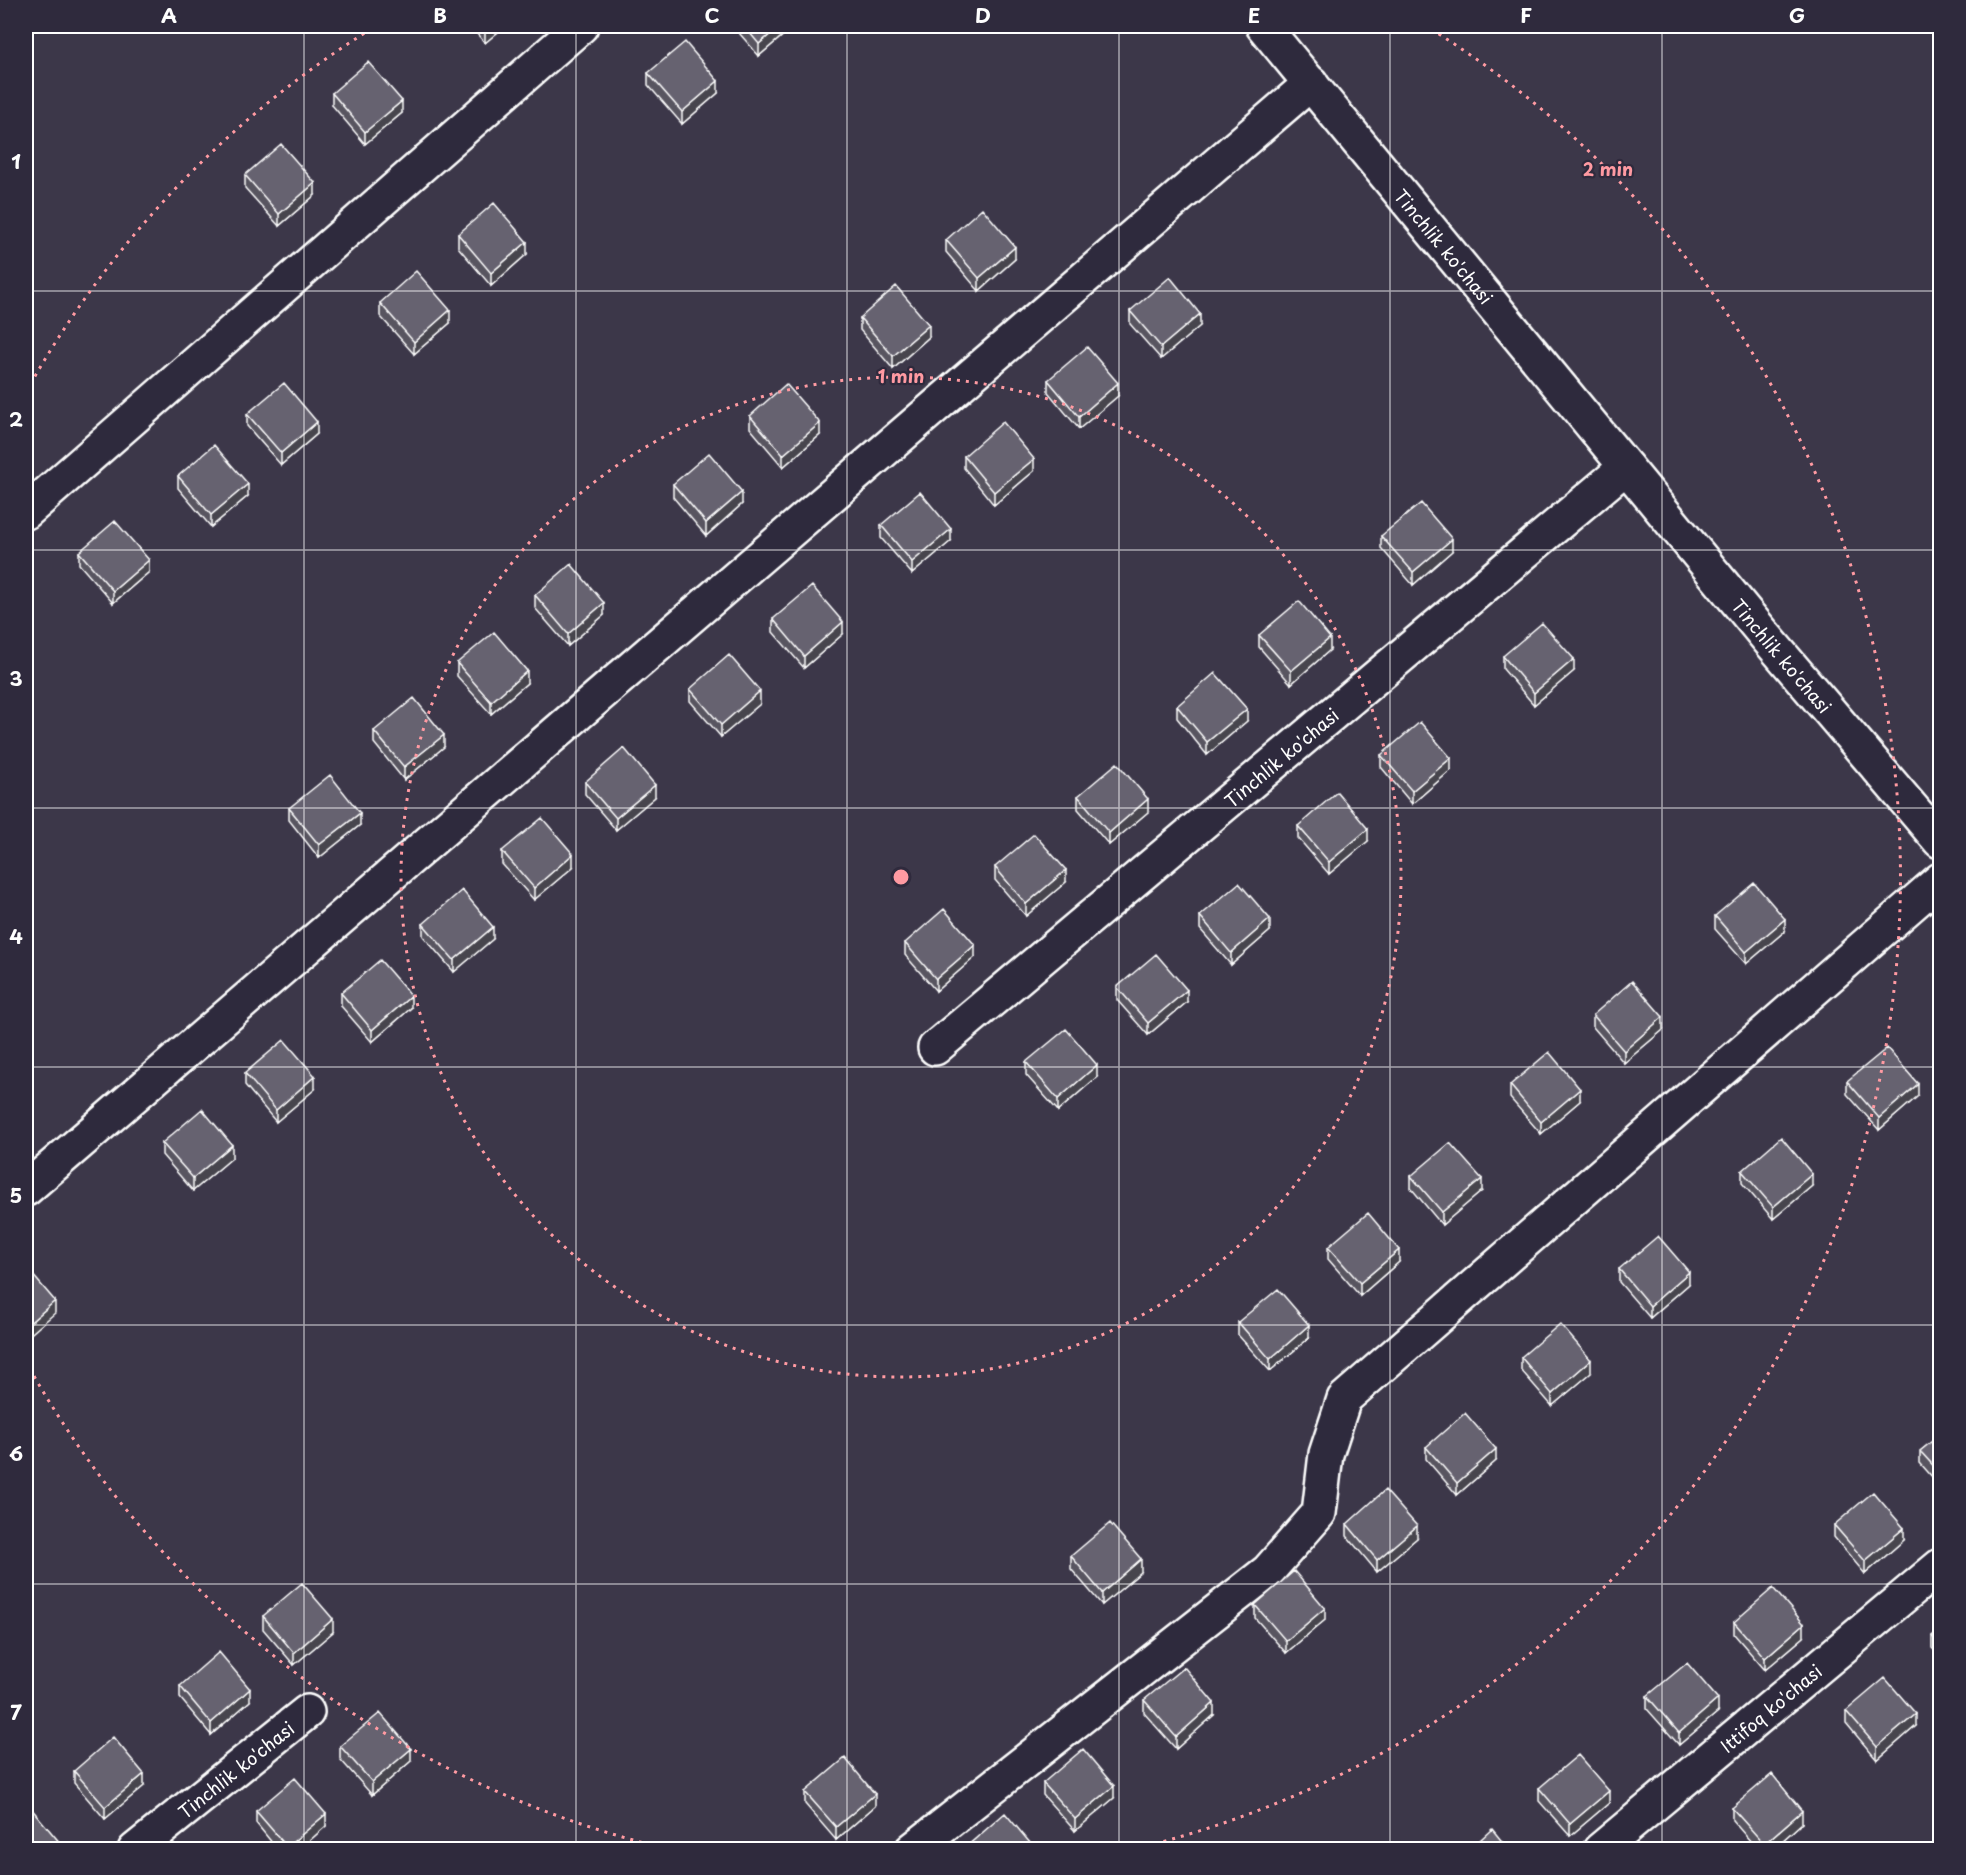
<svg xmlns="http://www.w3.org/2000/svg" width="1966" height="1875" font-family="'Playpen Sans',sans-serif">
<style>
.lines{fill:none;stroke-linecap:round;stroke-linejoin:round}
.street-casing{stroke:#fff;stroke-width:38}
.secondary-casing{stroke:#fff;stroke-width:38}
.street{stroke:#2f2a3d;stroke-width:33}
.secondary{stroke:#2f2a3d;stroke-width:33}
.wall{fill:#585460;stroke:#fff;stroke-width:1.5}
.shaded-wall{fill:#47454e;stroke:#fff;stroke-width:1.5}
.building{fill:#666270;stroke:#fff;stroke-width:1.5}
.grid{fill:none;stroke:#fff;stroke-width:1.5;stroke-opacity:0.55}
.ring{fill:none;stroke:#ff9aa2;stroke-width:3;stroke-dasharray:3 6}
.labels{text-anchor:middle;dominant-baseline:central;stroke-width:4.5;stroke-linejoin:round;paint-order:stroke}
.street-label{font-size:18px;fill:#fff;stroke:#2f2a3d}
.centre{fill:#ff9aa2;stroke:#2f2a3d;stroke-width:3}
.ring-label{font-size:18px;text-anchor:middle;font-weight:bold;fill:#ff9aa2;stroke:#2f2a3d;stroke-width:4.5;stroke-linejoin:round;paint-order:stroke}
.neatline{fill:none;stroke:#fff;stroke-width:2}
.grid-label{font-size:20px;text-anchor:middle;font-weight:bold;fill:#fff}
</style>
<rect width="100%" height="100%" fill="#3c3749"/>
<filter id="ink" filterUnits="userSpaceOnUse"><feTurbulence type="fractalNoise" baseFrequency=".0167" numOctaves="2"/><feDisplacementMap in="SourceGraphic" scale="12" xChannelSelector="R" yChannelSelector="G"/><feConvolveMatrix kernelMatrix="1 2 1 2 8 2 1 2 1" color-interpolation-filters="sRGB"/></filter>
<g filter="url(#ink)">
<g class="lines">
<g class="street-casing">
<g id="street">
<path d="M26,512L581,26"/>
<path id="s1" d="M935,1048L1626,467"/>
<path d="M26,1189L1311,83"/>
<path id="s2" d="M135,1850L307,1712"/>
<path d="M912,1850L1268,1571L1319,1513L1326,1454L1344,1399L1940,880"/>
<path id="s3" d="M1600,1850L1940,1566"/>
</g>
</g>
<g class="secondary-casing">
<g id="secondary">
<path id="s4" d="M1263,26L1767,638L1940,841"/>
</g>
</g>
<use href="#street" class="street"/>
<use href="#secondary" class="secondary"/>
</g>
<path class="wall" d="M470,26H505L485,43Z
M733,26H794L759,56Z
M648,73L718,93L682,124L648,85Z
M332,93L402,113L365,144L332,105Z
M245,175L315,195L279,226L245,188Z
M458,234L527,254L491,286L458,247Z
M946,240L1015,259L979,291L946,252Z
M380,303L450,323L414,354L380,316Z
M1130,311L1200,326L1161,359L1130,324Z
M860,318L929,337L893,369L860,330Z
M1048,380L1118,396L1079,429L1048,392Z
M247,414L317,434L281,465L247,426Z
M750,416L820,435L783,467L750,428Z
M964,456L1034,471L994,505L964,468Z
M178,476L248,496L211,527L178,488Z
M673,484L742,504L706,536L673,497Z
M881,525L951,541L912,574L881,538Z
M1381,536L1452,551L1413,585L1381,548Z
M79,552L149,572L113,603L79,564Z
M535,595L604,615L568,646L535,608Z
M773,619L843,634L804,668L773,632Z
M1259,635L1330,650L1291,684L1259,647Z
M1503,656L1574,671L1534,705L1503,669Z
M457,663L527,683L491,714L457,676Z
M690,689L760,704L721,737L690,701Z
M1177,706L1247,721L1207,755L1177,718Z
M374,731L444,747L404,780L374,743Z
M1381,755L1451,770L1412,804L1381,767Z
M585,782L655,797L616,830L585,794Z
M1078,796L1148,812L1109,845L1078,809Z
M289,808L360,825L319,858L289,820Z
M1298,826L1368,841L1329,874L1298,838Z
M502,851L573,867L534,900L502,864Z
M995,867L1066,882L1026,916L995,880Z
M1200,916L1270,931L1231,965L1200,929Z
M1715,916L1785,931L1746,964L1715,929Z
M423,924L493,939L454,972L423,936Z
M905,943L975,957L936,991L905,955Z
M1117,987L1187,1002L1148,1035L1117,1000Z
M341,993L411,1008L372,1042L341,1006Z
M1593,1015L1663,1030L1624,1063L1593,1027Z
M1026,1062L1097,1077L1058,1111L1026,1075Z
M245,1073L315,1089L276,1122L245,1085Z
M1847,1081L1918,1096L1879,1130L1847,1094Z
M1510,1085L1580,1101L1541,1134L1510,1098Z
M162,1143L232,1158L193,1191L162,1155Z
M1742,1171L1812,1186L1773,1219L1742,1183Z
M1411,1176L1482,1191L1442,1225L1411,1188Z
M1328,1247L1399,1262L1360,1296L1328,1259Z
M1619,1269L1689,1284L1650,1318L1619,1282Z
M1238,1322L1309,1338L1270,1371L1238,1335Z
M1521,1357L1591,1373L1552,1406L1521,1370Z
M1941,1434V1487L1920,1463V1451Z
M1426,1447L1496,1461L1457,1495L1426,1459Z
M1347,1524L1417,1538L1377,1572L1347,1536Z
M1834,1525L1904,1540L1865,1574L1834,1537Z
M1071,1556L1141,1572L1102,1605L1071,1569Z
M1255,1605L1325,1620L1286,1653L1255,1618Z
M263,1616L333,1632L294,1665L263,1629Z
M1734,1622L1804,1637L1765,1670L1734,1634Z
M1941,1629V1657L1932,1648V1636Z
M180,1686L250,1701L211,1735L180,1698Z
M1647,1696L1718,1712L1679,1745L1647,1709Z
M1144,1700L1214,1715L1176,1749L1144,1713Z
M1846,1711L1916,1726L1877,1760L1846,1723Z
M340,1746L411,1761L372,1795L340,1759Z
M74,1771L144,1786L105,1819L74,1783Z
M1043,1783L1114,1798L1075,1831L1043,1795Z
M1539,1788L1609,1803L1570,1836L1539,1801Z
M805,1792L875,1806L836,1840L805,1804Z
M1732,1808L1802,1823L1772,1850H1758L1732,1820Z
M256,1811L326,1826L299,1850H278L256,1823Z"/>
<path class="shaded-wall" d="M491,26H505L485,43V31Z
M780,26H794L759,56V44Z
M718,81V93L682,124V112Z
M402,101V113L365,144V132Z
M315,183V195L279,226V214Z
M527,242V254L491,286V273Z
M1015,247V259L979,291V278Z
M450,310V323L414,354V342Z
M1200,314V326L1161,359V347Z
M929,325V337L893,369V356Z
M1118,383V396L1079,429V417Z
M317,422V434L281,465V453Z
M820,423V435L783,467V455Z
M1034,459V471L994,505V492Z
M248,484V496L211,527V515Z
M742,492V504L706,536V523Z
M951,529V541L912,574V562Z
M1452,539V551L1413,585V572Z
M149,560V572L113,603V591Z
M604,603V615L568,646V634Z
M843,622V634L804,668V656Z
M1330,638V650L1291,684V671Z
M1574,659V671L1534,705V693Z
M527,671V683L491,714V702Z
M760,691V704L721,737V725Z
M1247,709V721L1207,755V742Z
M444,735V747L404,780V767Z
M1451,758V770L1412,804V791Z
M655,785V797L616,830V818Z
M1148,799V812L1109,845V833Z
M360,813V825L319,858V845Z
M1368,829V841L1329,874V862Z
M573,854V867L534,900V888Z
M1066,870V882L1026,916V904Z
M1270,919V931L1231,965V953Z
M1785,919V931L1746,964V952Z
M493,927V939L454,972V960Z
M975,945V957L936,991V979Z
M1187,990V1002L1148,1035V1023Z
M411,996V1008L372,1042V1030Z
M1663,1017V1030L1624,1063V1051Z
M1097,1065V1077L1058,1111V1099Z
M315,1076V1089L276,1122V1110Z
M32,1079V1092L26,1096V1084Z
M1918,1084V1096L1879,1130V1118Z
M1580,1089V1101L1541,1134V1122Z
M232,1145V1158L193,1191V1178Z
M1812,1174V1186L1773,1219V1207Z
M1482,1179V1191L1442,1225V1212Z
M1399,1250V1262L1360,1296V1283Z
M1689,1272V1284L1650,1318V1306Z
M55,1301V1313L26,1338V1326Z
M1309,1325V1338L1270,1371V1359Z
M1591,1360V1373L1552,1406V1394Z
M1496,1449V1461L1457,1495V1483Z
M1417,1526V1538L1377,1572V1560Z
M1904,1528V1540L1865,1574V1561Z
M1141,1559V1572L1102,1605V1593Z
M1325,1608V1620L1286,1653V1641Z
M333,1619V1632L294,1665V1653Z
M1804,1624V1637L1765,1670V1658Z
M250,1689V1701L211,1735V1723Z
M1718,1699V1712L1679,1745V1733Z
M1214,1703V1715L1176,1749V1737Z
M1916,1714V1726L1877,1760V1747Z
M411,1749V1761L372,1795V1782Z
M144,1774V1786L105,1819V1807Z
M1114,1786V1798L1075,1831V1819Z
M1609,1791V1803L1570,1836V1824Z
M875,1794V1806L836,1840V1827Z
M1802,1811V1823L1772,1850H1764V1844Z
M326,1814V1826L299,1850H287V1847Z
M61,1844V1850H54Z"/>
<path class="building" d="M481,26H491L485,31Z
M744,26H780L759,44Z
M685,42L718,81L682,112L648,73Z
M368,62L402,101L365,132L332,93Z
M281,144L315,183L279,214L245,175Z
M494,203L527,242L491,273L458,234Z
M982,208L1015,247L979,278L946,240Z
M416,271L450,310L414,342L380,303Z
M1170,277L1200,314L1161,347L1130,311Z
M896,286L929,325L893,356L860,318Z
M1087,347L1118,383L1079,417L1048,380Z
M284,383L317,422L281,453L247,414Z
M786,384L820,423L783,455L750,416Z
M1003,422L1034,459L994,492L964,456Z
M214,445L248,484L211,515L178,476Z
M709,453L742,492L706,523L673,484Z
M920,492L951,529L912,562L881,525Z
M1421,503L1452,539L1413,572L1381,536Z
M115,521L149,560L113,591L79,552Z
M571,564L604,603L568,634L535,595Z
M812,586L843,622L804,656L773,619Z
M1299,601L1330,638L1291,671L1259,635Z
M1542,623L1574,659L1534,693L1503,656Z
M494,632L527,671L491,702L457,663Z
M729,655L760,691L721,725L690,689Z
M1215,673L1247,709L1207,742L1177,706Z
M414,698L444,735L404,767L374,731Z
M1420,722L1451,758L1412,791L1381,755Z
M624,748L655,785L616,818L585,782Z
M1117,763L1148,799L1109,833L1078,796Z
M330,775L360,813L319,845L289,808Z
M1337,792L1368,829L1329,862L1298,826Z
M542,818L573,854L534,888L502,851Z
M1034,834L1066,870L1026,904L995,867Z
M1239,883L1270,919L1231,953L1200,916Z
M1754,883L1785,919L1746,952L1715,916Z
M462,890L493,927L454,960L423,924Z
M944,909L975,945L936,979L905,943Z
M1156,954L1187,990L1148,1023L1117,987Z
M380,960L411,996L372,1030L341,993Z
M1632,981L1663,1017L1624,1051L1593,1015Z
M1066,1029L1097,1065L1058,1099L1026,1062Z
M284,1040L315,1076L276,1110L245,1073Z
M1887,1048L1918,1084L1879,1118L1847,1081Z
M1549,1052L1580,1089L1541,1122L1510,1085Z
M26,1072L32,1079L26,1084Z
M202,1109L232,1145L193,1178L162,1143Z
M1781,1137L1812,1174L1773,1207L1742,1171Z
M1450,1143L1482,1179L1442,1212L1411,1176Z
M1368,1213L1399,1250L1360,1283L1328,1247Z
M1658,1236L1689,1272L1650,1306L1619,1269Z
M26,1267L55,1301L26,1326Z
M1278,1289L1309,1325L1270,1359L1238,1322Z
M1560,1324L1591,1360L1552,1394L1521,1357Z
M1465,1413L1496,1449L1457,1483L1426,1447Z
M1941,1434V1474L1920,1451Z
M1385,1490L1417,1526L1377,1560L1347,1524Z
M1873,1492L1904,1528L1865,1561L1834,1525Z
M1110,1523L1141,1559L1102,1593L1071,1556Z
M1294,1571L1325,1608L1286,1641L1255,1605Z
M302,1583L333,1619L294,1653L263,1616Z
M1773,1588L1804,1624L1765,1658L1734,1622Z
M1941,1629V1645L1932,1636Z
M219,1652L250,1689L211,1723L180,1686Z
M1687,1663L1718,1699L1679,1733L1647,1696Z
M1184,1667L1214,1703L1176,1737L1144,1700Z
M1885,1678L1916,1714L1877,1747L1846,1711Z
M380,1713L411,1749L372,1782L340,1746Z
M113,1737L144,1774L105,1807L74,1771Z
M1083,1749L1114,1786L1075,1819L1043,1783Z
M1578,1755L1609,1791L1570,1824L1539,1788Z
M845,1758L875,1794L836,1827L805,1792Z
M1772,1774L1802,1811L1764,1844L1732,1808Z
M295,1778L326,1814L287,1847L256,1811Z
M30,1807L61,1844L54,1850H26V1811Z
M1005,1813L1036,1850H968L966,1847Z
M1492,1829L1509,1850H1469Z
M200,1846L203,1850H195Z"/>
</g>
<path class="grid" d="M304,26V1850M576,26V1850M847,26V1850M1119,26V1850M1390,26V1850M1662,26V1850M26,291H1940M26,550H1940M26,808H1940M26,1067H1940M26,1325H1940M26,1584H1940"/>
<g class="ring">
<circle cx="901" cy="877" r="500"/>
<path d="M668 1849A1000 1000 0 0 1 26 1362M26 392A1000 1000 0 0 1 371 29M1431 29A1000 1000 0 0 1 1134 1849"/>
</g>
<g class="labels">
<g class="street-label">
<text stroke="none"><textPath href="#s4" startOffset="285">Tinchlik ko'chasi</textPath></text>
<text stroke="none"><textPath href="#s4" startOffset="816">Tinchlik ko'chasi</textPath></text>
<text stroke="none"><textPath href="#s1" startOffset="452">Tinchlik ko'chasi</textPath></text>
<text stroke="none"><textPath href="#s3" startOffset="222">Ittifoq ko'chasi</textPath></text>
<text stroke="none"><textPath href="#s2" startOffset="129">Tinchlik ko'chasi</textPath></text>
</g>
</g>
<circle cx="901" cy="877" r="9" class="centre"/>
<g class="ring-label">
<text x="1608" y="176">2 min</text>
<text x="901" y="383">1 min</text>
</g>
<rect width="1966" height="1875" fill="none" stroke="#2f2a3d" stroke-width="66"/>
<rect x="33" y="33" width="1900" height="1809" class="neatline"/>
<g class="grid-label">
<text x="169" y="23">A</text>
<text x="440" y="23">B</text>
<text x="712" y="23">C</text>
<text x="983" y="23">D</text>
<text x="1254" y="23">E</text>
<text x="1526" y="23">F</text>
<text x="1797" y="23">G</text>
<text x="16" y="169">1</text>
<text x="16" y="427">2</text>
<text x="16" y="686">3</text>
<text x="16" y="944">4</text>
<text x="16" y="1203">5</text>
<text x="16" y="1461">6</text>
<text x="16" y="1720">7</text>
</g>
</svg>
